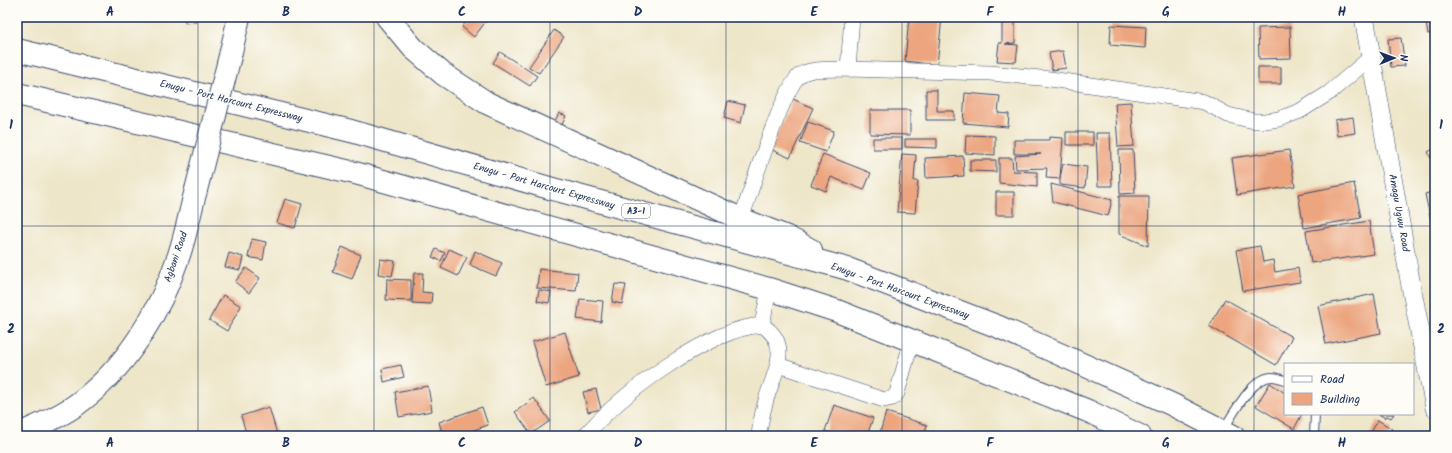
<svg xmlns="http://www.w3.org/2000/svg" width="1452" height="453" font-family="Kalam,sans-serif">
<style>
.building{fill:#eca57f}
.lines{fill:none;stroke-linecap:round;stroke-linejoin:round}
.service-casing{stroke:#3b4a6e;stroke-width:10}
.minor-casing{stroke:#3b4a6e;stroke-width:16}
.tertiary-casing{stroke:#3b4a6e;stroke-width:20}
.primary-casing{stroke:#3b4a6e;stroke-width:24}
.trunk-casing{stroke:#3b4a6e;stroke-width:24}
.service{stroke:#fff;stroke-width:8}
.minor{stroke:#fff;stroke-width:15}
.tertiary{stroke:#fff;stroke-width:19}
.primary{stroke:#fff;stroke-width:22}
.trunk{stroke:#fff;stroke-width:22}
.primary-bridge-casing{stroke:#3b4a6e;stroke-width:24;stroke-linecap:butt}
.primary-bridge{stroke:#fff;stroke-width:22}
.grid{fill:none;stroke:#1b2f5e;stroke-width:1;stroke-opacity:0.55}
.labels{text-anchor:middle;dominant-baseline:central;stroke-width:3;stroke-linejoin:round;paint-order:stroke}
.shield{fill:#fdfcf7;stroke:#5f6c8c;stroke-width:1}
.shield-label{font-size:9px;font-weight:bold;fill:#1b2f5e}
.street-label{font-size:10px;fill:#1b2f5e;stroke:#fdfcf7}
.neatline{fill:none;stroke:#1b2f5e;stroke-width:1.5}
.grid-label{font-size:13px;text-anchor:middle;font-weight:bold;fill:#1b2f5e}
</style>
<rect width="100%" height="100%" fill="#fdfcf7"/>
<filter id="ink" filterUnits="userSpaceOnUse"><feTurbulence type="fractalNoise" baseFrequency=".025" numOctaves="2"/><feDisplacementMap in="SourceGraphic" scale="8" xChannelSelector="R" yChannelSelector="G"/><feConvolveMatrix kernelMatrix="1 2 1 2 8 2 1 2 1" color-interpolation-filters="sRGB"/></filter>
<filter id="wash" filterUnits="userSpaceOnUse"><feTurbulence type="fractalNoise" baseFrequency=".012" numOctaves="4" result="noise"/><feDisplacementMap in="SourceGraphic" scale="16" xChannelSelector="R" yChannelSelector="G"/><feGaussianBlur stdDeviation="0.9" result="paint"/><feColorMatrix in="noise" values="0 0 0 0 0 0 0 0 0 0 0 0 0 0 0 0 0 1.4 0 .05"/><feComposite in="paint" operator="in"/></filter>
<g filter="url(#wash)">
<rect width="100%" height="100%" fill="#eee6c9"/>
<g id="blocks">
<path class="building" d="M185,17H196V22L185,23Z
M470,17H483L487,20L474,37L462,27Z
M909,17H942L937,65L905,61Z
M1002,17H1015V43L1005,44L1018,45L1016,62L997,61L999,43H1002Z
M1425,17H1435V33L1428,34Z
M1111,25L1146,27L1145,48L1110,45Z
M1290,27L1291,58L1259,59L1258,28Z
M554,30L564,37L539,73L529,67Z
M1401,38L1405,66L1391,67L1388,39Z
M1063,51L1066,68L1052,70L1049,53Z
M500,52L537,76L530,86L493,63Z
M1258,67H1281V84H1258Z
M926,90H937V111H954V120H926Z
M965,93L1000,96L998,113L1009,114L1008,127L963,123Z
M793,99L813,108L790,158L770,149Z
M728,101L745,105L741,123L724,118Z
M1131,102L1134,146L1118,147L1115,103Z
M870,110H910V135L870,134Z
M559,113L566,116L561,127L554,123Z
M1353,117L1355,133L1337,136L1335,120Z
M808,122L834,131L826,152L800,143Z
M1066,132H1093V145H1066Z
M1096,133H1110L1112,186H1098Z
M966,135L995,136V155L965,153Z
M1049,137L1063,138L1060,178L1063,164L1087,167L1085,188L1060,185V179L1046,178L1047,168L1016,169L1015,156L1041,154H1014V140H1049Z
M873,138H902V149H873Z
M905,139H937V148L905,147Z
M1435,148V165L1428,152Z
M1119,150H1133L1135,193L1120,194Z
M1289,150L1295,186L1237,195L1232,158Z
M823,154L871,173L864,190L831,177L826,191L811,185Z
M902,154L916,155L914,181H918L915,213L897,212Z
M963,156L964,176L926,178L925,158Z
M999,158H1012L1013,171L1037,172V187L999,183Z
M970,160H996V172L970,171Z
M1354,183L1361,218L1304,228L1298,194Z
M1051,184L1112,200L1108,216L1053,202Z
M1435,191V225L1432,226L1425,194Z
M996,192H1014V215H996Z
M1119,196H1149L1148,246L1119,234Z
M285,199L302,204L295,228L277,223Z
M1369,221L1374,254L1311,263L1306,231Z
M252,239L266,242L263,260L248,257Z
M1260,246L1263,262L1273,260L1275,272L1298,268L1300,282L1243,291L1236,250Z
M342,247L361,255L352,279L333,272Z
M436,249L445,253L441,261L432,257Z
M449,249L467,257L458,276L441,268Z
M475,251L502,263L496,276L470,265Z
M229,253L243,257L240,270L225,267Z
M380,259L395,261L392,276L378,274Z
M246,268L260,278L249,293L235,282Z
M539,269L578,273L576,291L537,288Z
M414,273H423L422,292L432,293L431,304L412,303Z
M387,279L411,280V301L386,300Z
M615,284L626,285L622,304L612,302Z
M539,290L551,292L549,303L537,301Z
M1374,294L1381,333L1326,344L1318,306Z
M223,295L241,306L227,331L209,320Z
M580,299L603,301L601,322L577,319Z
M1225,299L1292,337L1276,365L1209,326Z
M565,332L579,377L546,387L532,342Z
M401,365L404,377L384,382L382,369Z
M1270,383L1285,393V414H1302L1294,429L1256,406Z
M428,386L432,411L399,417L395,392Z
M596,389L601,409L588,412L583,392Z
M534,398L550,421L531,434L515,412Z
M834,405L873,418L867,436H840L825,431Z
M269,407L277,434L271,436H247L241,416Z
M482,407L488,425L457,436H443L439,422Z
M886,412L927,425L924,436H879Z
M1379,414H1394L1391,418L1387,416L1385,418Z
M1378,420L1392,429L1388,436H1369Z"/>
</g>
</g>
<g filter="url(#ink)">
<use href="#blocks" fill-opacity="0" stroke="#3b4a6e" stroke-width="1"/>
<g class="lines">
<g class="service-casing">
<path id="service" d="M1223,430C1233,415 1252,376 1273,377C1277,377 1281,379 1285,380
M1314,436L1315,414"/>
</g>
<g class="minor-casing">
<path id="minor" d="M848,69L990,73L1050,79L1204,102L1228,115L1254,121H1265L1279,119L1300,111L1329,93L1370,58
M741,219C750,194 783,87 800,75C812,67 833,70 848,69L852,17
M762,325L769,289
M778,365L884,400L893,398L897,393L912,340
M585,436C617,396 710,328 762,325C793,345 774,372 766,400C763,411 760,424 759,436"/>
</g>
<g class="tertiary-casing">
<path id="tertiary" d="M1364,17L1411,286L1435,408"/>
</g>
<g class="primary-casing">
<path id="primary" d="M230,56L239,17
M17,435C37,426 58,418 76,405C126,369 160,312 179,255C186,234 190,212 196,190"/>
</g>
<g class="trunk-casing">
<path id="trunk" d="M387,17L413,48L443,74L487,103L741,219L787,237L811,250
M17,50L351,131L553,189L848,269L999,327L1171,404L1233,436
M17,94L355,173L769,289L837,311L920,344L1088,411L1140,436"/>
</g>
<use href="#service" class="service"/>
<use href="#minor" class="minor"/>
<use href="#tertiary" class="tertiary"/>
<use href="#primary" class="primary"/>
<use href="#trunk" class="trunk"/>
<g class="primary-bridge-casing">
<path id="primary-bridge" d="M196,190L230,56"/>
</g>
<use href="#primary-bridge" class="primary-bridge"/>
</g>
</g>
<path class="grid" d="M198,17V436M374,17V436M550,17V436M726,17V436M902,17V436M1078,17V436M1254,17V436M17,226H1435"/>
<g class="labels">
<rect class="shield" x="622" y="204" width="28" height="14" rx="3"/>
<g class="shield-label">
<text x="636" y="211">A3-1</text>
</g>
<g class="street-label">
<text transform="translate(231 101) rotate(14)">Enugu - Port Harcourt Expressway</text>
<text transform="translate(544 186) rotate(16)">Enugu - Port Harcourt Expressway</text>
<text transform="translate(1399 213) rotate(80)">Amagu Ugwu Road</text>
<text transform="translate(176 257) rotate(-71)">Agbani Road</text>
<text transform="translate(900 291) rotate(20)">Enugu - Port Harcourt Expressway</text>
</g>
</g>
<rect width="1452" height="453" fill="none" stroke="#fdfcf7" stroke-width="44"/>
<rect x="1284" y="363" width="130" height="52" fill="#fdfcf7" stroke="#a3aaba"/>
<rect x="1292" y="376" width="20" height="6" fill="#ffffff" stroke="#a3aaba"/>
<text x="1320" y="383" font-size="12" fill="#1b2f5e">Road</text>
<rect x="1292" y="393" width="20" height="12" fill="#eca57f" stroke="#a3aaba"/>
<text x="1320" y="403" font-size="12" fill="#1b2f5e">Building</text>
<g transform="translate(1394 58) rotate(89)" stroke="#fdfcf7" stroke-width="3" paint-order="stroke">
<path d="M0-3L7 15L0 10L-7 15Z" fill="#1b2f5e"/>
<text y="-6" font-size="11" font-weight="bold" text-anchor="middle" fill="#1b2f5e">N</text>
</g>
<rect x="22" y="22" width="1408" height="409" class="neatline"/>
<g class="grid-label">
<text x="110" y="16">A</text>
<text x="286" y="16">B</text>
<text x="462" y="16">C</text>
<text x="638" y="16">D</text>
<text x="814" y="16">E</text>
<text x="990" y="16">F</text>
<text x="1166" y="16">G</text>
<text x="1342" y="16">H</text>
<text x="11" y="129">1</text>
<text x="1441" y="129">1</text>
<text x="11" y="333">2</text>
<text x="1441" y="333">2</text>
<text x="110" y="447">A</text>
<text x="286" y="447">B</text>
<text x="462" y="447">C</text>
<text x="638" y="447">D</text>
<text x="814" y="447">E</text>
<text x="990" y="447">F</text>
<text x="1166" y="447">G</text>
<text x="1342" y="447">H</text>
</g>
</svg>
